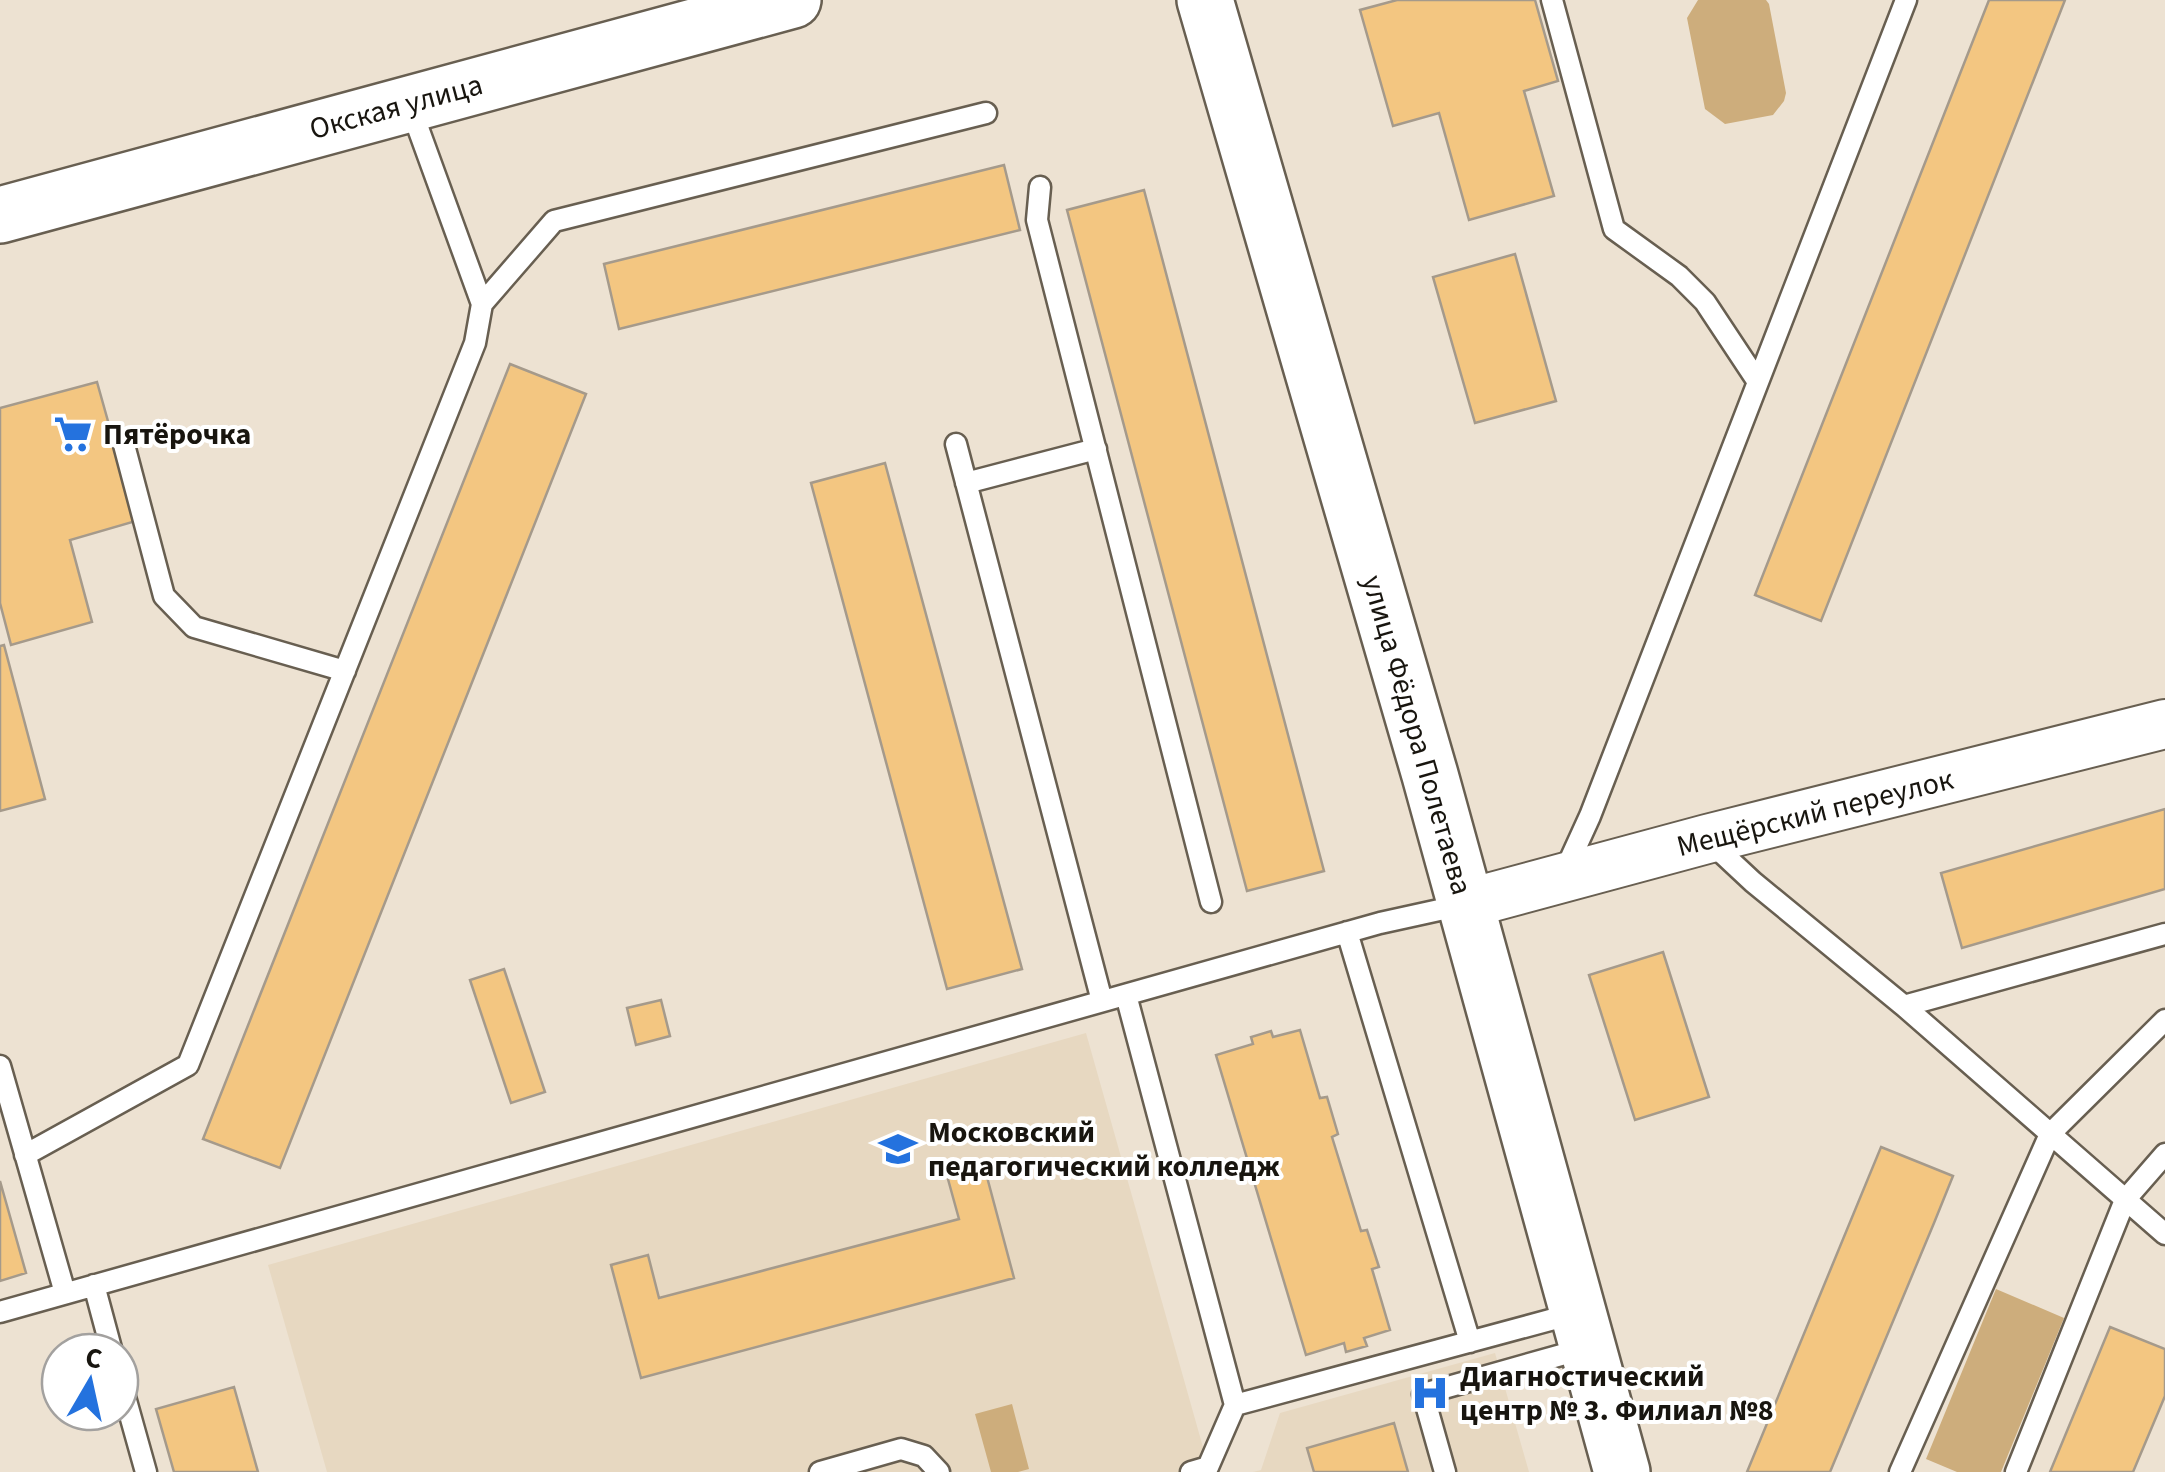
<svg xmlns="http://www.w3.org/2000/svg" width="2165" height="1472" font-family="'Source Sans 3',sans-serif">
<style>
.built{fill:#e7d8c1}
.green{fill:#cdad7c}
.building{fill:#f3c681;stroke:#a59a8b;stroke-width:2.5}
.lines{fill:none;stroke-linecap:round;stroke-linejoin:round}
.service-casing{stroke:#685f51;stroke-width:25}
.tertiary-casing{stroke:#685f51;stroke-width:52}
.secondary-casing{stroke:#685f51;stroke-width:60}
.service{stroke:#fff;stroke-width:20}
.tertiary{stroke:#fff;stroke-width:48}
.secondary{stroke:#fff;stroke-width:55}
.labels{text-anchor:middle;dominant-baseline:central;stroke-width:8;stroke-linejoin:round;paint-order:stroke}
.street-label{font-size:30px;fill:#18150f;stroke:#fff}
.poi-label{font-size:30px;font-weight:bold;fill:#18150f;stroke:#fff;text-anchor:start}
</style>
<rect width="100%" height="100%" fill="#ede2d2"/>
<path class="built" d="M1086,1033L1210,1472H327L268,1265Z
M1495,1353L1529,1472H1253L1261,1470L1280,1413Z"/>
<path class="green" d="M1698,0H1766L1769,4L1786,93L1784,101L1773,115L1725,124L1705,109L1687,18Z
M1996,1289L2064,1318L2001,1472H1957L1926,1459Z
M1012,1404L1029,1469L1018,1472H991L975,1414Z"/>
<path class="building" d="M1397,0H1535L1558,81L1524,91L1554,196L1469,220L1439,113L1393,126L1360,10Z
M1989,0H2065L1821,621L1755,595Z
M1004,165L1020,230L619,329L604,264Z
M1144,190L1324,871L1247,891L1067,210Z
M1515,254L1556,401L1475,423L1433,277Z
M510,364L586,394L280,1168L203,1139Z
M97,382L136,521L70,540L92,622L11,645L0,603V408Z
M885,463L1022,969L947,989L811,483Z
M4,645L45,799L0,811V646Z
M2165,809V889L1962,948L1941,873Z
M1663,952L1709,1097L1635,1120L1589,975Z
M504,969L545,1092L511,1103L470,980Z
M661,1000L670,1036L636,1045L627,1008Z
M1300,1030L1320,1098L1327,1097L1338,1134L1332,1137L1361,1231L1367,1230L1379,1267L1372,1269L1390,1330L1364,1338L1367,1346L1346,1352L1344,1343L1306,1355L1216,1055L1253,1044L1251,1037L1271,1031L1273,1037Z
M1881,1147L1953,1176L1934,1223L1830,1472H1747Z
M983,1162L1014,1278L641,1378L611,1265L648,1255L659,1298L959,1219L946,1172Z
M0,1181L26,1273L0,1281Z
M2110,1327L2165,1349V1396L2133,1472H2050Z
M234,1387L258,1472H174L156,1409Z
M1394,1423L1408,1472H1314L1307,1448Z"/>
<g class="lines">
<g class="service-casing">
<path id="service" d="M1552,0L1614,229L1679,276L1705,302L1758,382
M1040,187L1037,220L1211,902
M482,304L554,221L986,113
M123,441L164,596L194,627L345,671
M956,444L1102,1001
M966,483L1096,449
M1708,840L1753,882L1904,1006L2165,1234
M1564,873L1590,816L1906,0
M1347,932L1470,1342
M1126,995L1235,1405
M1904,1006L2165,934
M0,1066L65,1293
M25,1155L188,1065L475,343L482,304L410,106
M94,1285L112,1352
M0,1312L1380,923L1462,905
M120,1379L146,1472
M820,1472L901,1449L924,1456L939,1472
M1191,1472L1208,1467L1235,1405L1576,1313
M1445,1472L1423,1394L1586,1348
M1900,1472L2050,1134L2165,1020
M2016,1472L2125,1200L2165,1154"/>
</g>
<g class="tertiary-casing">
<path id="tertiary" d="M1466,904L1707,839L2165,724"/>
</g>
<g class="secondary-casing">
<path id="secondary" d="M1205,0L1430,775L1622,1472
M0,215L793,0"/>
</g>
<use href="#service" class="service"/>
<use href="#tertiary" class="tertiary"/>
<use href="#secondary" class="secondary"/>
</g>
<defs>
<g id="supermarket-bare" transform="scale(3)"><path d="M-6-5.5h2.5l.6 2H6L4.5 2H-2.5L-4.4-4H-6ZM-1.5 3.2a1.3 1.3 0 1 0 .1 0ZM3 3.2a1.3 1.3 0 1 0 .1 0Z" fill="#2472de" stroke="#fff" stroke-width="2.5" paint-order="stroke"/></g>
<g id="university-bare" transform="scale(3)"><path d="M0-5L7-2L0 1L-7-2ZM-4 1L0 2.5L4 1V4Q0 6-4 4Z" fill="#2472de" stroke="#fff" stroke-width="2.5" paint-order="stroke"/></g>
<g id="hospital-bare" transform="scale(3)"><path d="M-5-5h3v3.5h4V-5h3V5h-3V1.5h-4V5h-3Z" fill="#2472de" stroke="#fff" stroke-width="2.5" paint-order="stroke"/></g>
</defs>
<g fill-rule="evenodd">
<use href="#supermarket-bare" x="73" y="434"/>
<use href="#university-bare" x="898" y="1149"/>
<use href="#hospital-bare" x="1430" y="1393"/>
</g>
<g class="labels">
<g class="street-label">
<text transform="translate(396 107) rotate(-15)">Окская улица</text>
<text transform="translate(1417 735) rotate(74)">улица Фёдора Полетаева</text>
<text transform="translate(1815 813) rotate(-14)">Мещёрский переулок</text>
</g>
<g class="poi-label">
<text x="103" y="434">Пятёрочка</text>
<text x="928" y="1132">Московский<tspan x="928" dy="34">педагогический колледж</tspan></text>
<text x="1460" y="1376">Диагностический<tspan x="1460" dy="34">центр № 3. Филиал №8</tspan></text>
</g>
</g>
<g transform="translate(90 1382) rotate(9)"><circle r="48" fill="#ffffff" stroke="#a3a19f" stroke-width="2.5"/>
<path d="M0-8L18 38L0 25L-18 38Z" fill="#2472de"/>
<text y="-15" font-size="28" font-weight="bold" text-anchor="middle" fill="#18150f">С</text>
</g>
</svg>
